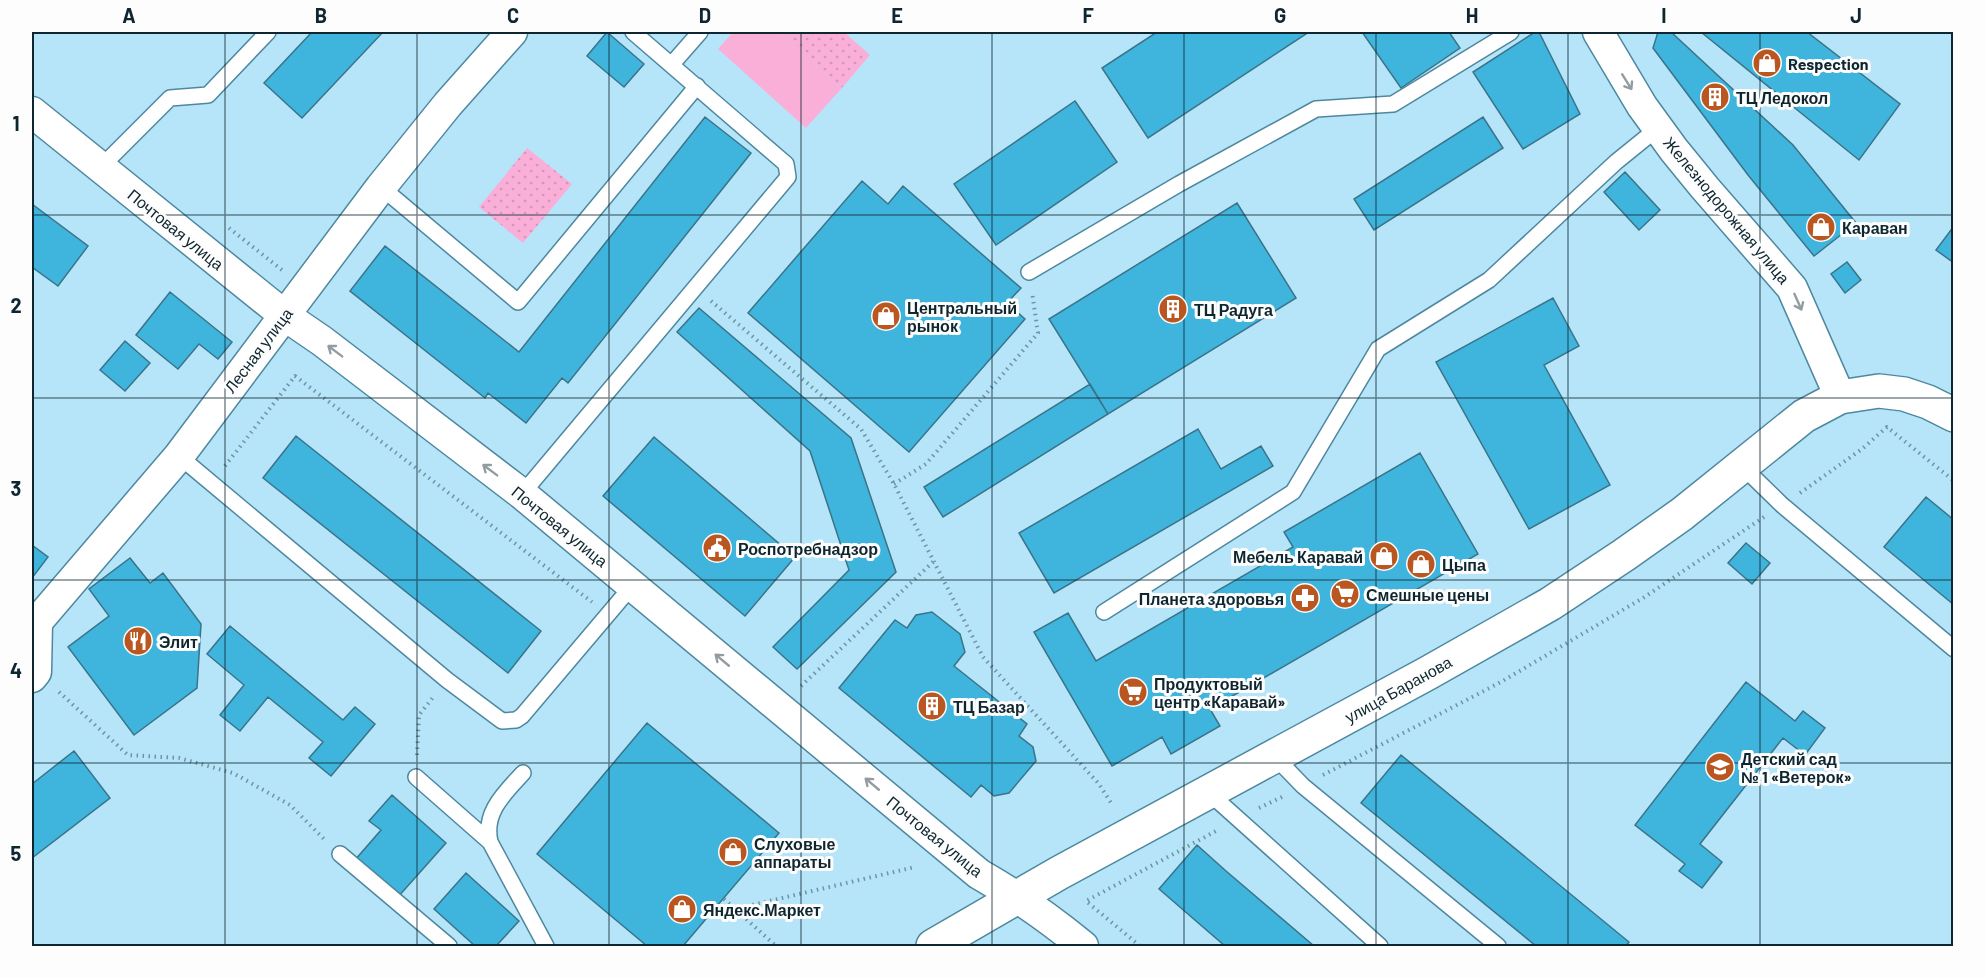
<svg xmlns="http://www.w3.org/2000/svg" width="1985" height="978" font-family="Barlow,sans-serif">
<style>
.grass{fill:url(#grass-dots)}
.pitch{fill:#faafd8}
.building{fill:#3fb4dc;stroke:#3a748a;stroke-width:1.5}
.lines{fill:none;stroke-linecap:round;stroke-linejoin:round}
.lane-casing{stroke:#4e889f;stroke-width:18}
.street-casing{stroke:#4e889f;stroke-width:33}
.secondary-casing{stroke:#4e889f;stroke-width:36}
.path{stroke:#6e94a3;stroke-width:4;stroke-dasharray:1.5 4.5;stroke-linecap:butt}
.lane{stroke:#fff;stroke-width:15}
.street{stroke:#fff;stroke-width:30}
.secondary{stroke:#fff;stroke-width:33}
.oneway{stroke:#939da1}
.grid{fill:none;stroke:#0e262f;stroke-width:1.5;stroke-opacity:0.55}
.labels{text-anchor:middle;dominant-baseline:central;stroke-width:6;stroke-linejoin:round;paint-order:stroke}
.poi-label{font-size:16px;font-weight:bold;fill:#0e262f;stroke:#fdfdfd;text-anchor:start}
.street-label{font-size:16px;fill:#0e262f;stroke:#fdfdfd}
.neatline{fill:none;stroke:#0e262f;stroke-width:2}
.grid-label{font-size:20px;text-anchor:middle;font-weight:bold;fill:#0e262f}
</style>
<defs>
<pattern id="grass-dots" width="8" height="8" patternUnits="userSpaceOnUse" patternTransform="scale(1.5)"><rect width="8" height="8" fill="#faafd8"/><path d="M2 2h.1M6 6h.1" fill="none" stroke="#d596ba" stroke-width="1.8" stroke-linecap="round"/></pattern>
</defs>
<rect width="100%" height="100%" fill="#b6e5f9"/>
<path class="grass" d="M777,32H844L870,55L841,89Z
M527,148L572,184L523,243L479,207Z"/>
<path class="pitch" d="M733,32H777L841,89L806,128L718,49Z"/>
<path class="building" d="M312,32H383L302,118L264,83Z
M607,32L644,64L624,87L587,56Z
M1157,32H1309L1148,138L1102,68Z
M1362,32H1449L1460,48L1401,88Z
M1535,32H1539L1580,114L1523,149L1473,72Z
M1658,32H1671L1793,145L1856,223L1814,256L1748,175L1653,48Z
M1701,32H1807L1900,104L1859,160Z
M1075,101L1117,162L996,245L954,184Z
M705,117L751,153L568,383L562,378L526,423L488,393L485,398L350,291L385,246L519,352Z
M1483,117L1503,148L1374,230L1354,199Z
M1625,172L1660,210L1639,230L1604,192Z
M862,181L888,204L903,186L1021,288L1007,303L1025,319L909,452L748,313Z
M1237,203L1296,298L1108,414L1049,319Z
M32,204L88,246L58,286L32,267Z
M1954,226V263L1936,250Z
M1847,262L1861,280L1845,293L1831,274Z
M170,292L232,342L218,359L199,344L178,369L136,335Z
M1553,298L1579,346L1544,365L1610,485L1529,529L1436,362Z
M699,308L851,438L896,572L797,669L773,647L849,570L810,451L677,332Z
M125,341L150,363L125,391L100,370Z
M1090,384L1108,414L943,517L924,487Z
M1198,429L1221,469L1261,446L1273,466L1054,593L1019,533Z
M296,436L541,631L508,673L263,478Z
M654,437L795,557L745,616L603,496Z
M1420,453L1478,554L1210,709L1220,726L1171,754L1162,737L1112,766L1034,632L1068,613L1096,661L1293,547L1284,532Z
M1926,497L1954,520V605L1884,547Z
M1746,543L1770,563L1752,584L1728,563Z
M32,545L48,557L32,578Z
M130,558L150,583L163,573L201,624L197,688L134,735L68,647L109,616L89,589Z
M932,612L960,634L965,652L954,666L1027,724L1019,736L1033,747L1036,761L1009,793L994,796L981,785L971,797L839,688L895,620L907,628L916,615Z
M230,626L343,720L355,707L375,724L331,776L309,758L323,742L268,697L240,731L220,715L244,685L207,654Z
M1746,682L1795,721L1803,711L1825,728L1805,755L1783,738L1700,844L1722,862L1702,888L1679,871L1685,864L1635,825Z
M647,723L779,833L683,946H647L537,854Z
M74,751L110,798L32,858V784Z
M1401,755L1629,942L1626,946H1536L1361,803Z
M392,795L446,843L398,897L355,860L381,830L369,821Z
M1197,845L1226,871L1314,946H1225L1159,889Z
M466,873L519,921L496,946H475L434,909Z"/>
<g class="lines">
<g class="lane-casing">
<path id="lane" d="M672,64L700,32
M100,168L170,98L208,95L268,32
M381,187L518,302L697,86
M1029,272L1179,184L1316,109L1393,104L1511,32
M179,456L447,680L502,721L516,720L522,716L632,586
M1741,465L1782,505L1954,649
M522,494L788,177L786,164L633,32
M1104,612L1293,492L1378,349L1489,280L1616,162L1658,128
M1274,756L1303,786L1498,946
M523,773C505,793 483,812 490,842L546,946
M416,777L490,842
M1208,792L1380,946
M340,854L449,946"/>
</g>
<g class="street-casing">
<path id="street" d="M1598,32L1642,106L1674,150L1705,188L1792,288L1840,397
M32,112L284,315L322,341L522,494L979,874C1016,895 1050,919 1083,946
M32,677L36,672L37,622L179,456L381,187L448,104L512,32"/>
</g>
<g class="secondary-casing">
<path id="secondary" d="M933,946L1059,873L1428,673L1550,604L1624,555L1682,514L1804,416L1840,397L1879,391L1904,394L1928,402L1954,415"/>
</g>
<path class="path" d="M229,228L282,270
M711,301L861,429L894,484L983,657L1099,784L1113,806
M225,466L295,376L592,602
M894,484L926,464L1038,333L1032,292
M1800,493L1862,449L1887,427L1954,481
M801,686L934,561
M59,692L128,755L179,758L233,773L290,805L324,839
M417,755L419,715L434,696
M1323,775L1501,682L1643,598L1764,517
M1259,808L1282,797
M724,899L776,946
M735,909L915,867
M1140,946L1086,901L1218,830"/>
<use href="#lane" class="lane"/>
<use href="#street" class="street"/>
<use href="#secondary" class="secondary"/>
</g>
<defs><path id="oneway-shaft" d="M-6 0H5M1.5-3L5.5 0L1.5 3" fill="none" stroke-width="1.6" stroke-linecap="round" stroke-linejoin="round" transform="scale(1.5)"/></defs>
<g class="oneway">
<use href="#oneway-shaft" transform="translate(1627 82) rotate(58)"/>
<use href="#oneway-shaft" transform="translate(1798 302) rotate(66)"/>
<use href="#oneway-shaft" transform="translate(335 351) rotate(-143)"/>
<use href="#oneway-shaft" transform="translate(490 470) rotate(-143)"/>
<use href="#oneway-shaft" transform="translate(722 660) rotate(-140)"/>
<use href="#oneway-shaft" transform="translate(872 784) rotate(-140)"/>
</g>
<path class="grid" d="M225,32V946M417,32V946M609,32V946M801,32V946M992,32V946M1184,32V946M1376,32V946M1568,32V946M1760,32V946M32,215H1954M32,398H1954M32,580H1954M32,763H1954"/>
<defs>
<g id="shop-disc" transform="scale(1.5)"><circle r="9.5" fill="#ba5720" stroke="#fdfdfd"/><path d="M-5-2.5h2.3a2.7 3.5 0 0 1 5.4 0H5L5.5 6h-11ZM-1.5-2.5h3a1.5 2.3 0 0 0-3 0Z" fill="#fff"/></g>
<g id="building-disc" transform="scale(1.5)"><circle r="9.5" fill="#ba5720" stroke="#fdfdfd"/><path d="M-4-6H4V6H1V3H-1V6H-4ZM-2.5-4.3h1.7v1.8h-1.7ZM.8-4.3h1.7v1.8H.8ZM-2.5-1h1.7V.8h-1.7ZM.8-1h1.7V.8H.8Z" fill="#fff"/></g>
<g id="civic-disc" transform="scale(1.5)"><circle r="9.5" fill="#ba5720" stroke="#fdfdfd"/><path d="M-.6-6.5H3V-4.5H.6V-3L4-1V1h2V6H-6V1h2V-1L-.6-3ZM-1.2 2.5V6h2.4V2.5Z" fill="#fff"/></g>
<g id="supermarket-disc" transform="scale(1.5)"><circle r="9.5" fill="#ba5720" stroke="#fdfdfd"/><path d="M-6-5.5h2.5l.6 2H6L4.5 2H-2.5L-4.4-4H-6ZM-1.5 3.2a1.3 1.3 0 1 0 .1 0ZM3 3.2a1.3 1.3 0 1 0 .1 0Z" fill="#fff"/></g>
<g id="pharmacy-disc" transform="scale(1.5)"><circle r="9.5" fill="#ba5720" stroke="#fdfdfd"/><path d="M-2-6h4v4h4v4h-4v4h-4v-4h-4v-4h4Z" fill="#fff"/></g>
<g id="restaurant-disc" transform="scale(1.5)"><circle r="9.5" fill="#ba5720" stroke="#fdfdfd"/><path d="M-5-6h1v4h1v-4h1v4h1v-4h1v5L-1.5 .5V6h-2V.5L-5-1ZM5-6V6H3V1.5H1.5Q1.5-4 5-6Z" fill="#fff"/></g>
<g id="school-disc" transform="scale(1.5)"><circle r="9.5" fill="#ba5720" stroke="#fdfdfd"/><path d="M0-5L7-2L0 1L-7-2ZM-4 1L0 2.5L4 1V4Q0 6-4 4Z" fill="#fff"/></g>
</defs>
<g fill-rule="evenodd">
<use href="#shop-disc" x="1767" y="63"/>
<use href="#building-disc" x="1715" y="97"/>
<use href="#shop-disc" x="1821" y="227"/>
<use href="#building-disc" x="1173" y="309"/>
<use href="#shop-disc" x="886" y="316"/>
<use href="#civic-disc" x="717" y="548"/>
<use href="#shop-disc" x="1384" y="556"/>
<use href="#shop-disc" x="1421" y="564"/>
<use href="#supermarket-disc" x="1345" y="594"/>
<use href="#pharmacy-disc" x="1305" y="598"/>
<use href="#restaurant-disc" x="138" y="641"/>
<use href="#supermarket-disc" x="1133" y="692"/>
<use href="#building-disc" x="932" y="706"/>
<use href="#school-disc" x="1720" y="767"/>
<use href="#shop-disc" x="733" y="852"/>
<use href="#shop-disc" x="682" y="909"/>
</g>
<g class="labels">
<g class="poi-label">
<text x="1788" y="63">Respection</text>
<text x="1736" y="97">ТЦ Ледокол</text>
<text x="1842" y="227">Караван</text>
<text x="907" y="307">Центральный<tspan x="907" dy="18">рынок</tspan></text>
<text x="1194" y="309">ТЦ Радуга</text>
<text x="738" y="548">Роспотребнадзор</text>
<text x="1363" y="556" text-anchor="end">Мебель Каравай</text>
<text x="1442" y="564">Цыпа</text>
<text x="1366" y="594">Смешные цены</text>
<text x="1284" y="598" text-anchor="end">Планета здоровья</text>
<text x="159" y="641">Элит</text>
<text x="1154" y="683">Продуктовый<tspan x="1154" dy="18">центр «Каравай»</tspan></text>
<text x="953" y="706">ТЦ Базар</text>
<text x="1741" y="758">Детский сад<tspan x="1741" dy="18">№ 1 «Ветерок»</tspan></text>
<text x="754" y="843">Слуховые<tspan x="754" dy="18">аппараты</tspan></text>
<text x="703" y="909">Яндекс.Маркет</text>
</g>
<g class="street-label">
<text transform="translate(1727 210) rotate(50)">Железнодорожная улица</text>
<text transform="translate(176 229) rotate(39)">Почтовая улица</text>
<text transform="translate(258 350) rotate(-53)">Лесная улица</text>
<text transform="translate(560 526) rotate(39)">Почтовая улица</text>
<text transform="translate(1398 689) rotate(-29)">улица Баранова</text>
<text transform="translate(935 836) rotate(39)">Почтовая улица</text>
</g>
</g>
<rect width="1985" height="978" fill="none" stroke="#fdfdfd" stroke-width="66"/>
<rect x="33" y="33" width="1919" height="912" class="neatline"/>
<g class="grid-label">
<text x="129" y="23">A</text>
<text x="321" y="23">B</text>
<text x="513" y="23">C</text>
<text x="705" y="23">D</text>
<text x="897" y="23">E</text>
<text x="1088" y="23">F</text>
<text x="1280" y="23">G</text>
<text x="1472" y="23">H</text>
<text x="1664" y="23">I</text>
<text x="1856" y="23">J</text>
<text x="16" y="131">1</text>
<text x="16" y="313">2</text>
<text x="16" y="496">3</text>
<text x="16" y="678">4</text>
<text x="16" y="861">5</text>
</g>
</svg>
